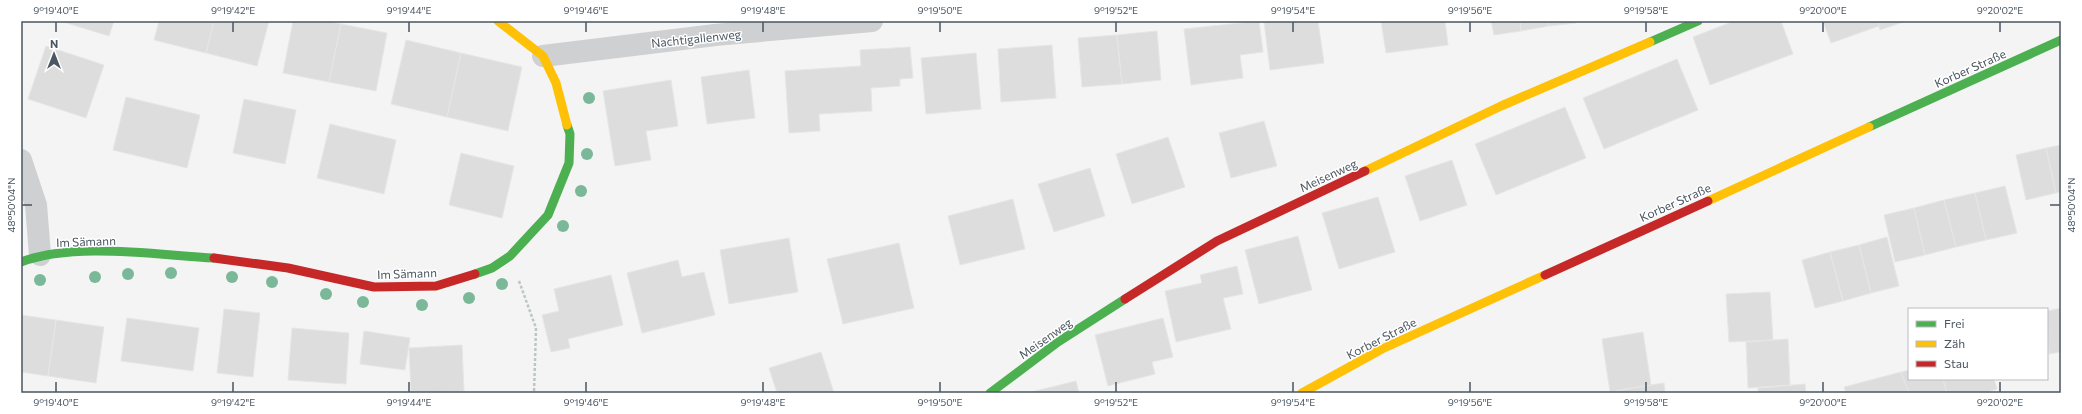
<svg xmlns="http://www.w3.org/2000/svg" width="2082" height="414" font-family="Commissioner,sans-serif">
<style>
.building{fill:#ddddde;stroke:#e5e6e7}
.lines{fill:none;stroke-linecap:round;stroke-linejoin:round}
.path{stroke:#bcc7c4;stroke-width:2.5;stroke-dasharray:3 2;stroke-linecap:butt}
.street{stroke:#ced0d2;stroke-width:22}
.fast{stroke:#4caf50;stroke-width:9}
.slow{stroke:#ffc107;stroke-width:9}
.jam{stroke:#c62828;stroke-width:9}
.tree{fill:#7ab899}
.ticks{fill:none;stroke:#4a5661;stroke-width:1.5}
.labels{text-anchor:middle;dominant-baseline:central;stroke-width:3;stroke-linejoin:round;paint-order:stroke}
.street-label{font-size:12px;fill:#4a5661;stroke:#fff}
.neatline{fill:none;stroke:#4a5661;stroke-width:1.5}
.ticks-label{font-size:10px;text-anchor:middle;fill:#4a5661}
</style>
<rect width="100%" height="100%" fill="#f4f4f4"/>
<path class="building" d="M60,21H114L109,36Z
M159,21H214L206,53L154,40Z
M214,21H269L257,66L206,53Z
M293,21H325L341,24L329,82L283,73Z
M1259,21L1263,52L1240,55L1243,78L1191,85L1184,29Z
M1272,21H1318L1324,63L1270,70L1264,22Z
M1381,21H1445L1448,45L1386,53Z
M1491,21H1520L1521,31L1494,35Z
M1520,21H1548L1549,26L1521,31Z
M1548,21H1576V23L1549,26Z
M1734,21H1781L1793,54L1710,85L1693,37Z
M1823,21H1877L1879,26L1831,43Z
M1877,21H1906L1880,30Z
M341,24L387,33L376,91L329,82Z
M1157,31L1161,80L1122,84L1117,35Z
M1117,35L1122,84L1082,87L1078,38Z
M406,40L461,53L447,117L391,104Z
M1052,45L1056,98L1001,102L998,49Z
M46,46L104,65L86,118L28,99Z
M910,47L913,78L900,79V86L871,88L872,111L819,114L820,131L789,133L785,71L861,66L860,50Z
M461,53L522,67L508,131L447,117Z
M976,53L981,109L926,114L921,58Z
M1677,59L1698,110L1604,149L1583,98Z
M749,70L755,118L707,124L701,77Z
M671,80L678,126L646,131L651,160L615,166L603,91Z
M126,97L200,115L187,168L113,150Z
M244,99L296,110L285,164L233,153Z
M1565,107L1586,158L1496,195L1475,144Z
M1264,121L1277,166L1231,178L1219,133Z
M330,124L396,140L384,194L317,178Z
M1168,137L1185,187L1132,204L1116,154Z
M2061,145V192L2056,193L2046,148Z
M2046,148L2056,193L2026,200L2016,155Z
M461,153L514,166L502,218L449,205Z
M1452,160L1467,205L1420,221L1405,176Z
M1090,168L1105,216L1054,232L1038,184Z
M2005,186L2017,233L1986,240L1975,193Z
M1975,193L1986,240L1956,247L1944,200Z
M1378,197L1395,252L1339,269L1322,213Z
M1013,199L1025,249L960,265L948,216Z
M1944,200L1956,247L1925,255L1914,208Z
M1914,208L1925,255L1895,262L1884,215Z
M1298,236L1312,290L1259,304L1245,250Z
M1887,237L1899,286L1871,293L1859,245Z
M789,238L798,292L729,304L720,250Z
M899,243L914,308L843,324L827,259Z
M1859,245L1871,293L1843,301L1830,252Z
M1830,252L1843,301L1815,308L1802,260Z
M678,260L682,277L704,272L715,315L642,333L627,273Z
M1237,266L1243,294L1223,298L1231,329L1176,342L1165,291L1202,283L1200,275Z
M611,275L623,325L568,339L570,348L551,352L542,315L559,311L554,289Z
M1770,292L1773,340L1729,342L1726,294Z
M2061,308V352L2049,354L2047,311Z
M224,309L260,313L253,377L217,373Z
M21,315L56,320L48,376L21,372Z
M127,318L199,328L193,371L121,361Z
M1163,318L1173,357L1152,362L1155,374L1108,386L1095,335Z
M56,320L104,327L96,383L48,376Z
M292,328L349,333L346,384L288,380Z
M364,331L410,338L405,370L360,364Z
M1643,332L1651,385L1610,392L1602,339Z
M1788,339L1790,385L1748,388L1746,342Z
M462,345L464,391L411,393L409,348Z
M821,352L834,393H777L769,368Z
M1909,370V379H1943L1947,393H1909L1901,372Z
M1901,372L1909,393H1846L1844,387Z
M1943,379H1994L1997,389L1984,393H1947Z
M1076,381L1079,393H1027Z
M1664,383L1665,393H1619L1618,390Z
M1805,384L1806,393H1758V388Z"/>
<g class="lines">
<path class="path" d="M519,281L536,328L534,393"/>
<path class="street" d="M543,56L715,35L872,21
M21,160L36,205L40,255"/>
<path class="fast" d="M1650,42L1698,21
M1869,127L2061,40
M21,262C75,242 156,255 214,258
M475,274L492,268L510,256L548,215L569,163L570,134L567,125
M990,393L1058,342L1125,299"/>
<path class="slow" d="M498,21L543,56L556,83L567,125
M1365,171L1501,106L1650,42
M1708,201L1869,127
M1302,393L1382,349L1545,275"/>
<path class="jam" d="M214,258L288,268L374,287L436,286L475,274
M1545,275L1708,201
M1125,299L1217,241L1365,171"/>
</g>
<g class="tree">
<circle cx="589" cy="98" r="6"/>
<circle cx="587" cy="154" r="6"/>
<circle cx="581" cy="191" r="6"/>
<circle cx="563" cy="226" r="6"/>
<circle cx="171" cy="273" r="6"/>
<circle cx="128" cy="274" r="6"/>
<circle cx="95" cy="277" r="6"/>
<circle cx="232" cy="277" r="6"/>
<circle cx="40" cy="280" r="6"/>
<circle cx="272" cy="282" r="6"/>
<circle cx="502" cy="284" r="6"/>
<circle cx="326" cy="294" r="6"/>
<circle cx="469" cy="298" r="6"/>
<circle cx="363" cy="302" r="6"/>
<circle cx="422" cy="305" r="6"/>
</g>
<path class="ticks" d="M56,22V32M233,22V32M409,22V32M586,22V32M763,22V32M940,22V32M1116,22V32M1293,22V32M1470,22V32M1646,22V32M1823,22V32M2000,22V32M22,205H32M2050,205H2060M56,382V392M233,382V392M409,382V392M586,382V392M763,382V392M940,382V392M1116,382V392M1293,382V392M1470,382V392M1646,382V392M1823,382V392M2000,382V392"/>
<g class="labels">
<g class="street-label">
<text transform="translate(696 38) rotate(-6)">Nachtigallenweg</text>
<text transform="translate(1970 68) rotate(-24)">Korber Straße</text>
<text transform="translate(1328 175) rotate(-25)">Meisenweg</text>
<text transform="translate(1675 202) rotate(-24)">Korber Straße</text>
<text transform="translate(86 241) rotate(-2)">Im Sämann</text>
<text transform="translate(407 273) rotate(-2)">Im Sämann</text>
<text transform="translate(1045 338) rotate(-35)">Meisenweg</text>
<text transform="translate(1381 338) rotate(-27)">Korber Straße</text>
</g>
</g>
<rect width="2082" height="414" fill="none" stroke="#ffffff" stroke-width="44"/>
<rect x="1908" y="308" width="140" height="72" fill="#ffffff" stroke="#b7bbc0"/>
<rect x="1916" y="321" width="20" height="6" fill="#4caf50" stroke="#b7bbc0"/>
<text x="1944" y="328" font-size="12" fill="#4a5661">Frei</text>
<rect x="1916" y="341" width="20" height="6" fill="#ffc107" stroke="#b7bbc0"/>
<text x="1944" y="348" font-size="12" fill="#4a5661">Zäh</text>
<rect x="1916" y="361" width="20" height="6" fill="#c62828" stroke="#b7bbc0"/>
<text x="1944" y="368" font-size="12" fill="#4a5661">Stau</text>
<g transform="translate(54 54)" stroke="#ffffff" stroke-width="3" paint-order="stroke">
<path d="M0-3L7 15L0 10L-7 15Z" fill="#4a5661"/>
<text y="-6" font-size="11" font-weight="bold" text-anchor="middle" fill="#4a5661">N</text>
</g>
<rect x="22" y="22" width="2038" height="370" class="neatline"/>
<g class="ticks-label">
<text x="56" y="14">9°19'40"E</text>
<text x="233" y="14">9°19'42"E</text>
<text x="409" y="14">9°19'44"E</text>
<text x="586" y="14">9°19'46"E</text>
<text x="763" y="14">9°19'48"E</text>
<text x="940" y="14">9°19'50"E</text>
<text x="1116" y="14">9°19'52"E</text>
<text x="1293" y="14">9°19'54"E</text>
<text x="1470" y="14">9°19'56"E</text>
<text x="1646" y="14">9°19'58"E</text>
<text x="1823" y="14">9°20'00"E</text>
<text x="2000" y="14">9°20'02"E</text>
<text transform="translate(11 205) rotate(-90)" y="4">48°50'04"N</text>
<text transform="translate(2071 205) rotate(-90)" y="4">48°50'04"N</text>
<text x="56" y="406">9°19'40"E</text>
<text x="233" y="406">9°19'42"E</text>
<text x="409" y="406">9°19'44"E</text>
<text x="586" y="406">9°19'46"E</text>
<text x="763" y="406">9°19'48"E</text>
<text x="940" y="406">9°19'50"E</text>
<text x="1116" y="406">9°19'52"E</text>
<text x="1293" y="406">9°19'54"E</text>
<text x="1470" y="406">9°19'56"E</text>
<text x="1646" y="406">9°19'58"E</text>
<text x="1823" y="406">9°20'00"E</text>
<text x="2000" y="406">9°20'02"E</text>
</g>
</svg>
